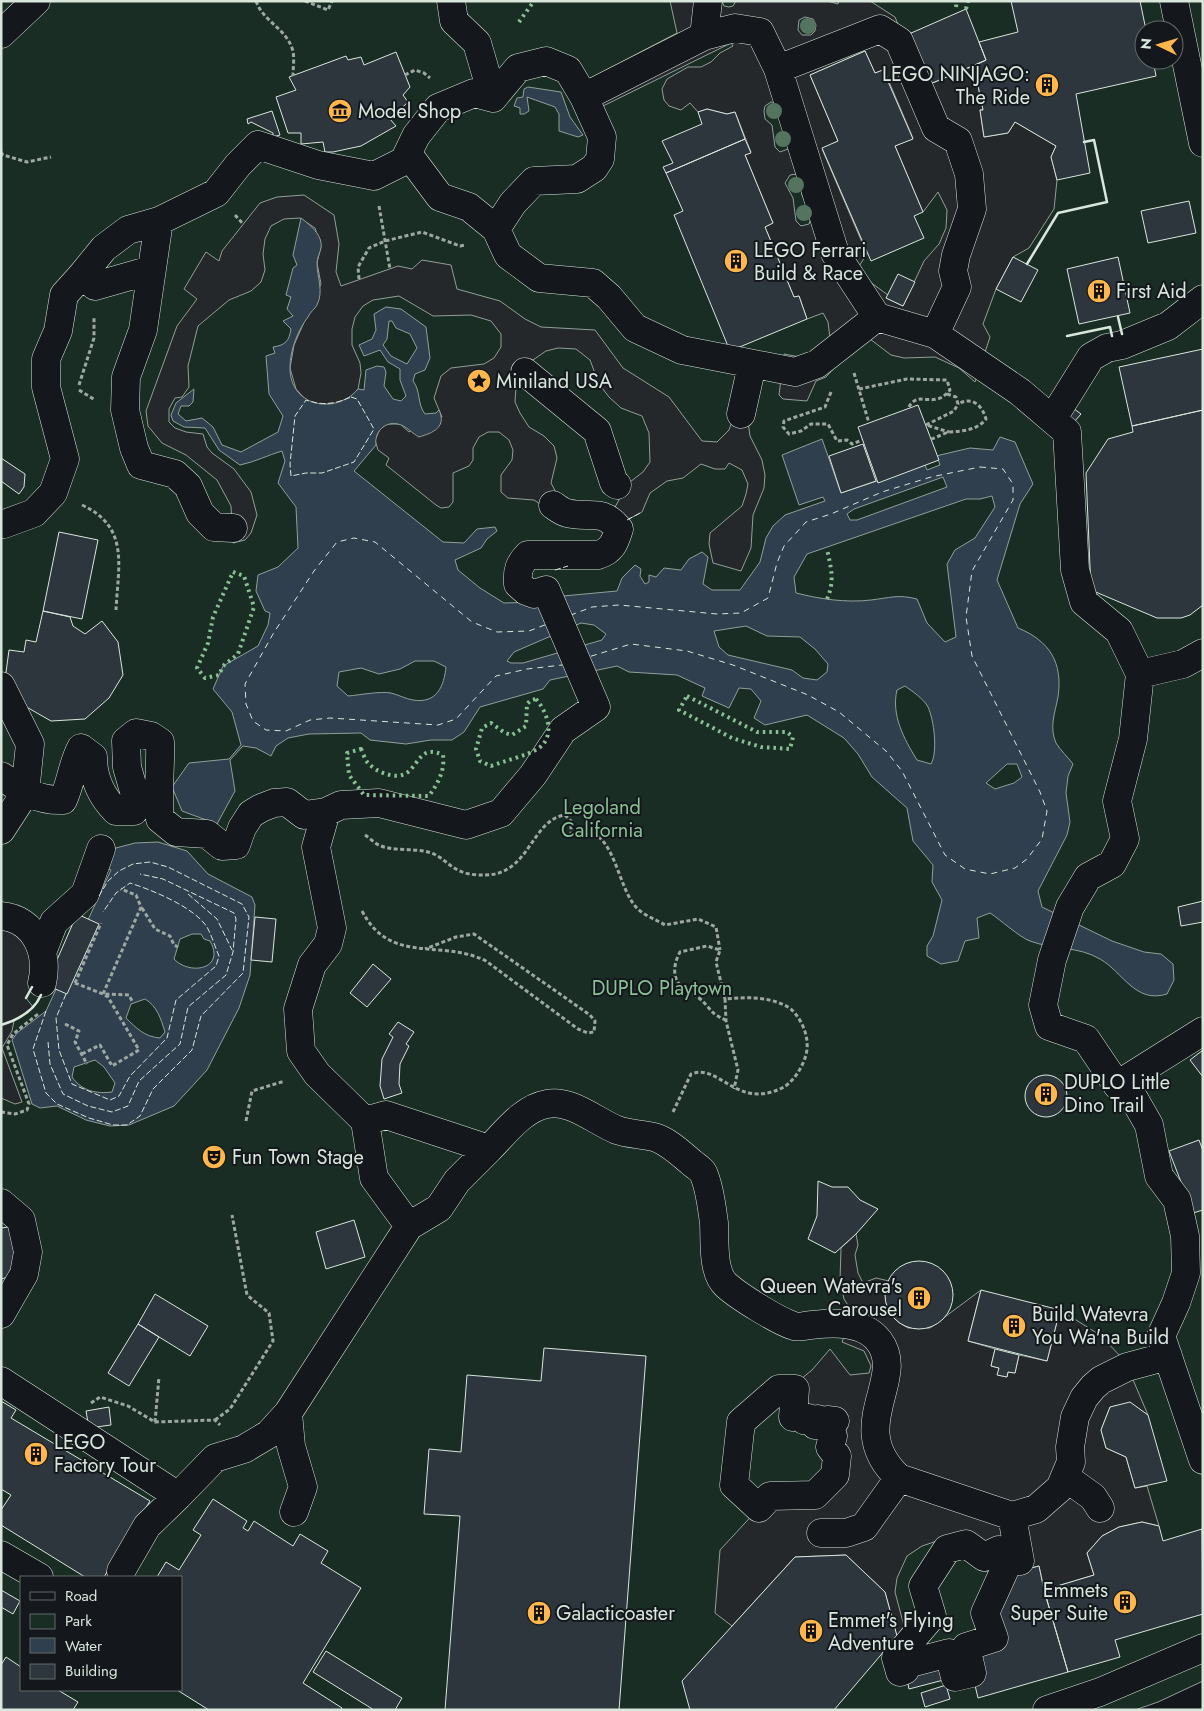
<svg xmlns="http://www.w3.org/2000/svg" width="1204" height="1711" font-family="Jost,sans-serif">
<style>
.green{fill:#1a2d24;stroke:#939e99;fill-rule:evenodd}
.parking{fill:#24282b;stroke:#939e99;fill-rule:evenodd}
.water{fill:#2f3f4d;stroke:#939e99;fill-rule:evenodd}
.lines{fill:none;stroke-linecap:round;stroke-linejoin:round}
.ferry{stroke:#d8e6dc;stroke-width:1;stroke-dasharray:6 5;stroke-linecap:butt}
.building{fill:#2c363c;stroke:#d8e6dc}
.minor-casing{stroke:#d8e6dc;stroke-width:29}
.path{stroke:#9da8a2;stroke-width:3;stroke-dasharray:4 2.5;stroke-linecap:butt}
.minor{stroke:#14181c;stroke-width:28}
.hedge{stroke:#8ac095;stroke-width:4;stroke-dasharray:2.5 4;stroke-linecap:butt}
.fence{stroke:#d8e6dc;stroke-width:1;stroke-dasharray:6 2.5;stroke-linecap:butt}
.wall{stroke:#d8e6dc;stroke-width:2.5}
.tree{fill:#55745f}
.labels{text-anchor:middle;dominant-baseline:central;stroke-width:4;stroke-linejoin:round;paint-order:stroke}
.poi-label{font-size:20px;fill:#d8e6dc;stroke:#14181c;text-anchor:start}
.park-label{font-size:20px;fill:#8ac095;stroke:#14181c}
</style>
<rect width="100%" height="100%" fill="#14181c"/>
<path class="green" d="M1,1H1203V1681L1158,1702L1135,1710H1ZM1144,30H1174V60H1144ZM21,1577H181V1690H21Z"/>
<path class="parking" d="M670,1H722L724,6L729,7L733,6L736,1H827L838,4L839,1H870L895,17L923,87L974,66L983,110H980L984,137L1008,133L1015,122L1056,146L1051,157L1057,180L1054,209L1029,248L1013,257L996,289L983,324L990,337L975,382L959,368L935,357L904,358L891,355L870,339L835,367L826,377L816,381L807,401L783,399L779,395L784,354L800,357L812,355L830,338L828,322L823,313L807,319L799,296L794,297L765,227L773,223L745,155L751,152L735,112L727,114L707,109L698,112L690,103L681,110L669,106L664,100L662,89L667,79L688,67H701L711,62L720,53L733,46L731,43L599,108L587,80L677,33ZM805,17L813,19L816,25L815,31L811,35H802L798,30L799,20ZM865,51L875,73L884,70L913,138L895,146L923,212L938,192L947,210L946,228L939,244L924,261L903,306L886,298L888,295L870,282L859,266L867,254L822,149L838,141L810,75ZM771,102L779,103L792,141L788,149L780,152L775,147L772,125L765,119L764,111L765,106ZM797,174L801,180L802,195L812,215L809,224L801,226L796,221L793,198L785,183L790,175Z
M304,195L334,215L339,244L336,272L341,286L398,266L412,269L422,260L451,265L457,289L500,301L525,319L541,327L595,330L623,368L669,397L702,441L717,442L729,430L734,416L747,414L750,436L762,460L765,475L764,488L753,515L751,548L741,571L713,563L709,544L710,533L742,506L746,494L748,484L742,470L729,463L725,469H715L701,464L683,478L667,481L650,493L642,512L627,520L615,507L619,500V481L630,482L643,472L650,462L649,433L642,416L621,408L609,397L599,384L590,360L576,349L558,348L546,351L530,362L516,387L515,402L520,413L529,427L544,436L554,446L557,458L551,483L559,498L540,504L534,500L508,498L501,492V475L512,460L513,450L509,440L499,432H488L479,437L473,448V460L469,466L453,473V502L449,507L441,508L436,505L386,465L389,458L378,450L375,440L380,429L387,424H400L409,432L442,417L434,398L441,376L451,368L484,364L494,358L501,347V334L491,321L471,315L433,316L399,296L373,300L363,306L355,317L352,329V345L360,363L361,373L358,389L351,397L334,404H315L306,400L296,389L290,368L294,345L321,284L317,263L321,246L315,228L300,218L284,219L271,226L265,239L263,254L265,270L261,282L251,291L229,300L198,326L188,366L189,387L182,397L175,398L169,409V422L175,428L186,432L203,434L207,447L212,453L234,469L251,492L257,515L251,533L245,540L233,543L231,506L217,480L186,455L162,443L148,426L146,411L177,326L197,299L184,289L206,252L219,261L222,251L260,203L277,197Z
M1,924L30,947L33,986L26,998L33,1007L14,1021L12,1031L2,1048L22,1102L15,1104L1,1098Z
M856,1234L858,1245L855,1255L858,1273L863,1283L876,1278L889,1281L885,1292L886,1303L898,1322L908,1328H930L981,1290L968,1341L995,1349L991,1366L999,1368L998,1375L1007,1377L1008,1372L1015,1373L1019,1355L1047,1361L1060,1310L1100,1335L1125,1361L1148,1415L1130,1403L1110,1407L1101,1430L1106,1448L1126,1457L1135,1488L1147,1486L1159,1526L1142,1522L1119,1527L1102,1536L1087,1553L1094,1575L1044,1590L1039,1566L1004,1575L958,1534L922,1546L907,1556L897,1578L895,1592L904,1626L897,1636L885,1592L846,1555L795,1557L732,1626L715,1613L720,1550L770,1496L835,1475L809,1419L801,1379L812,1370L830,1349L850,1375L869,1373L871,1366L864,1351L842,1342L853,1313L844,1299L840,1281L841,1248Z"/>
<path class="water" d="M528,87L561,92L570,117L583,135L578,137L559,131V114L555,107L527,97L529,111L524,114H520V108L514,106L517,98L523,97L524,89Z
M301,218C310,225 323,235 321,248C320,253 317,258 317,263C317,277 324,291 317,305C315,309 310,312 308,317C298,330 290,350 290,367C289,406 335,416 358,389L364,390L366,370L377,366L384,367L386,372L384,386L393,399L401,401L406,396L400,380V369L388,362L380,350L364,356L359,345L372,339L376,330L374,314L386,307L401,309L426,327L430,358L425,370L415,374L413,381C421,391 417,404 425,414L436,413L439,410C447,427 433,433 419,437C413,434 405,425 398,424C385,421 374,432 376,445L354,471L443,542L464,543L477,529L495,527L497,531L487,539L481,548L455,560L458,570L480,588L504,603L538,602L563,596L617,591L622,578L635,565L641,569L640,576L645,584L649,582V575L656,577L664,568L681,570L689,559L702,552L708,557L703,584L712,590H740L760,562L766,538L773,526L785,515L825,501L823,497L799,505L782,455L822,439L841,493L925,465L927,470L940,465L937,456L940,455L970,448L993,450L1000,437L1015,442L1033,484L1020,504L997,580L1018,628C1050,641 1063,663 1058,697C1055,713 1049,727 1056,743C1060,750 1068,757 1073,764L1068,776L1066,793L1070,822L1067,835L1038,891L1042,907L1112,941L1144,952L1161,954L1173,964L1174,980L1167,994C1135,1004 1123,972 1100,959C1078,946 1054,950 1030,941C1019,937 1001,920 990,913L977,918L979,938L965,941L958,961L941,964L927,956V946L933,936L942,900L932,882L933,865L913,841L907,808L872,777L858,754L844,738L807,715L765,725L754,718L761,701L751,689L739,688L729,708L702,696L705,688L677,675L629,672L617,666L550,680L543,689L480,707L464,732L452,740H431L406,744L370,740L361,733L309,734L288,738L276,746L271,756L256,748L243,746L230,760L235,791L217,824L182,811L172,787L189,763L229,759L241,745L232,712L213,689L223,666L258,646L268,625L270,613L265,611L256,591L258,575L278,567L298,548L296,507L278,483L285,461L282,451C268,455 255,462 240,465L219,450L205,428L184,427L173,421L171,415L176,403L194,389L193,402L189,406H181L178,414L186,421L202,418L213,427L222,445L241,452L278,432L283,416L269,394L266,356L275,353L273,347C286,345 289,341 291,329L283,321L293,316L287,309L291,297L286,295L293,268L297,265L293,255ZM389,321H392L396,328L410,334L417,348L407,364L391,356L383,345L387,339ZM943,477L947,487L857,520H850L847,514L854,509ZM992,496L995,507L975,538L955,550L947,564L956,637L945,642L927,623L917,599C898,594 889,598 871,600C846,603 820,599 796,593L794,577L807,554L966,499H980ZM581,623L594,625L606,634L602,640L523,663H511L507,661L514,652ZM746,626L767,636L800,637L815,649L828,664L827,672L817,680L803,678L792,670L728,655L719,647L714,631ZM415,661H434L446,667C444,686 437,704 413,700C406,699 399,695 391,693C380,691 360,695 348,696L337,686L339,672L361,668L379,674L400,669ZM905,686C912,691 924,699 928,707C934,720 938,752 931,764L917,760C904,739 891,715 897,690ZM1007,764H1017L1022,777L1014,783L995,789L986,783Z
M158,842L187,851L208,874L252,897L255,905L250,975L239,1008L207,1070L174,1106L129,1125L110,1126L86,1120L57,1106L40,1108L32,1104L12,1040L17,1033L46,1011L111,870L105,868L112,849L135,843ZM192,934H201L204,939L210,941C226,969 190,976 174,959L180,939ZM145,999C157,1006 161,1019 165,1032L160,1038C145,1037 136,1028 126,1018L131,1004ZM95,1060L104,1067L115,1083L112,1092C96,1094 82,1091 72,1077L74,1067Z"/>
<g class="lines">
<path class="ferry" d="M980,467L1003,469L1013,484V500L972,571L966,617L972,656L1040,792L1047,811L1042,839L1027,859L1015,868L990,874L965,869L945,855L902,771L886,751L839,712L808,695L733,665L687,651L631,644L562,665L527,669L496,676L456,719L438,725L330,718L310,720L286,731L266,730L253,721L246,704L245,684L273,634L314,571L337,542L354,538L375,542L472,622L497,632L529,631L592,607L619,605L717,614L741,613L768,598L777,563L784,546L806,522L831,514L882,492L931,477Z"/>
</g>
<path class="building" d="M1011,1H1140L1146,30H1144V60H1153L1156,76L1076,94L1090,173L1057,180L1051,157L1056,146L1015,122L1008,133L984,137L980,110H983L974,66L986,60L979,42L1018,32Z
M966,9L986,60L923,87L902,37Z
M865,51L875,73L883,70L913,139L895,146L923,212L914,216L924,238L871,261L822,148L838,141L810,75Z
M396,52L410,87L403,95L408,102L390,119L396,126L361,146L333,152H325L323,142L301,144V133H288L276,97L296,90L289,77L346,56L348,60L361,57L364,65Z
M707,109L727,114L735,112L745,139L666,173L663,167L673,163L662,141L702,124L698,112Z
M272,111L280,135L273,137V133L251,122L248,124L247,119Z
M745,139L751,153L745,155L773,223L765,227L794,297L799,296L807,319L730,351L674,215L683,211L666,173Z
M1189,201L1196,233L1148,243L1141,211Z
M1013,257L1038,270L1021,302L996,289Z
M1118,257L1130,313L1079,324L1067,269Z
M898,274L915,282L903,306L886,298Z
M1203,349V410L1132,426L1119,367Z
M918,405L939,460L878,483L858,427Z
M1073,408L1081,414L1074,422L1066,416Z
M1203,410V605L1190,615L1181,618H1157L1091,590L1086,473L1108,439L1133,432L1132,426Z
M863,444L876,481L841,493L829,456Z
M1,458L25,474L24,487L19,494L1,481Z
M59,532L98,540L82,619L43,611Z
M43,611L70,617L73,626L85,634L102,621L118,642L123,675L109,698L85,719L51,721L23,705L5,680L9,650L24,652L26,640L36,642Z
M1203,901V922L1181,926L1178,907Z
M77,914L99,924L67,994L46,985Z
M255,917L276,919L272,962L251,960Z
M373,964L391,979L367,1007L350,993Z
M398,1022L414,1032L406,1044L409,1046L400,1064L399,1084L402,1093L384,1099L380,1086L382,1059L393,1037L389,1034Z
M1203,1050V1077L1190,1060Z
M1025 1096a21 21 0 1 1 42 0a21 21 0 1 1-42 0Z
M1199,1140L1203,1151V1210L1193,1213L1169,1151Z
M818,1181L832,1187H848L860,1200L878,1209L856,1234L835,1253L808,1239L817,1216Z
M354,1220L365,1257L326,1269L316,1232Z
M16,1226L12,1276L1,1279V1228Z
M885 1295a34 34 0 1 1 68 0a34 34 0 1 1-68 0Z
M981,1290L1060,1310L1047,1361L968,1341Z
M155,1294L208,1326L190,1356L138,1324Z
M138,1324L159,1337L129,1386L108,1373Z
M544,1348L646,1356L619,1710H445L460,1516L424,1514L429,1449L461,1452L467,1375L541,1381Z
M995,1349L1019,1355L1015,1373L1008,1372L1007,1377L997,1375L999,1368L991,1366Z
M1,1401L16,1410L11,1418L150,1501L104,1577H85L1,1525V1510L11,1495L1,1489Z
M1130,1402L1148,1415L1167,1481L1135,1488L1126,1457L1106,1448L1101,1430L1110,1407Z
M109,1407L111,1425L89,1428L86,1411Z
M213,1499L247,1521L243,1528L248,1531L254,1521L293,1546L300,1534L328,1551L321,1563L361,1588L303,1683L342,1708L341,1710H209L177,1690H181V1577H157L166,1562L179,1570L201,1535L193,1530Z
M1142,1522L1159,1526L1163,1541L1202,1529L1203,1614L1115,1640L1120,1657L1068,1672L1044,1590L1094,1575L1087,1553L1102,1536L1119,1527Z
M846,1555L885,1592L897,1636L834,1710H690L682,1681L795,1557Z
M1039,1566L1044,1590L1068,1672L978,1698L966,1647L1004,1575Z
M1,1590L20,1601L13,1614L1,1607Z
M326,1651L402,1698L395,1710H374L313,1672Z
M949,1653L955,1677L909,1689L905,1670Z
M6,1657L21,1667V1690H58L78,1702L73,1710H1V1665Z
M946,1685L950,1699L925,1707L921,1693Z"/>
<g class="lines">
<g class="minor-casing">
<path id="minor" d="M451,1L454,21L477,43L493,98
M1174,1L1203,143
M1,34L36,1
M704,36L708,1
M778,69L880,29L899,41L936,128L958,141L969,174L972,209L956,255L953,271L957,287L935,334
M584,97L704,36L735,28L760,32L778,69L835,253L877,317L935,334L1020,392L1067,432L1075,570L1084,602L1119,631L1140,674L1133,739L1117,801L1125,839L1112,864L1088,877L1070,907L1052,960L1043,1005L1049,1026L1086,1039L1117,1085L1133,1097L1149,1125L1159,1176L1177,1200L1185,1236L1186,1273L1176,1303L1161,1336L1203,1460
M404,161L416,136L438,108L474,93L493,98L518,68L546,61L568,70L584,97L602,137L600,159L594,168L577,179L534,181L513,203L496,229
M82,275L104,248L128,230L159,221
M525,372L597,431L614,483L617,485
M741,414L752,365
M1053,418L1091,357L1107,348L1122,345L1168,326L1203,299
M4,524L34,513L53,493L65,459L46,387V359L58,331L64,295L82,275L95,286L151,270
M233,528L214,527L200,513L188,486L175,474L141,465L134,448L125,410L126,377L143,330L159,221L216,193L238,165L258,145L318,165L374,176L404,161L414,162L440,197L469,207L496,229L508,255L539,278L593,283L609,297L635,328L682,350L795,372L817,364L877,317
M1140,674L1183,664L1203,653
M1,686L30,744L25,793L1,830
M1,776C21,790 38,801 63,800C71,783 72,765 81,748L93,757C93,778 101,796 116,811H134L135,795L127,767L126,741L136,733L151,736L160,742C161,769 157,792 160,819L176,832L207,834L222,846L236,845L242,828L251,814L261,808L274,803L287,802L304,815L326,812
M1,916C36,919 49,954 42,983
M43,950L54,922L85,894L101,849
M1117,1085L1203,1031
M365,1121L386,1115L489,1149C505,1133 523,1108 547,1104C571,1099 595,1121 617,1130C628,1134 642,1134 654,1137C668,1141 680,1153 691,1162C695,1166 703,1170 704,1175C710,1189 712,1209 714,1223C715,1241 712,1272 726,1285C738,1296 778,1321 794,1326C799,1328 807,1325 812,1325C834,1322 864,1321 879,1341C908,1380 843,1426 899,1478L1012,1516L1036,1509L1060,1488L1071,1462L1070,1447L1075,1417L1084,1398L1093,1387L1101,1380L1127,1367L1168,1356
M1,1203L21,1220L28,1252L24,1274L1,1314
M409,1226L439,1208L457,1181L489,1149
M1,1381L178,1496L215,1458L244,1449L269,1434L288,1413L409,1226L374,1178L365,1121L317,1074L301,1051L298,1009L312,965L328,944L332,928L316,847L326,812L341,805L379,803L466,825L501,813L533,775L563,730L596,707L546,590L534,594L526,591L518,584C517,571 519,564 528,555H598C612,551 615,542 619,529C601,507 589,519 567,513C562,512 557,508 553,505
M779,1389H795L793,1417L800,1416L804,1420L809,1418L815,1425L818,1419L822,1424L827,1420L835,1421L828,1430L833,1436L830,1447L837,1456L835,1475L815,1495L770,1496L759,1508L734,1485L741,1422Z
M288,1413L291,1446L303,1487L294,1512
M1065,1477L1093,1497L1100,1508
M1012,1516L1020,1561
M821,1533H846L864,1527L899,1478
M966,1544L984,1557L999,1550L1005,1569L985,1613L994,1638L966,1647L972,1673L955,1677L949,1653L903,1665L905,1670L900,1672L896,1658L932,1616L923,1586L947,1549Z
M1,1555L39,1577
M121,1571L147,1526L178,1496
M1047,1710L1100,1692L1203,1648"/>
</g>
<path class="path" d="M256,1C263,21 285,28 292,48C295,56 293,67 293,76
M305,1L328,10L332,1
M405,75L415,70L424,73L430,78
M1,152L3,155L27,162L51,157
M379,206L390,269
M235,215L243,224
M359,279L358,267L369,248L385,241L422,232L460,246L465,245
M854,373L869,423
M79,385L94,338V316
M859,389L907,379L947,380L950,390C946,394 943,398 937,399C926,402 915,393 908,409
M79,390L95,400
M831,392L825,407L784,421L783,427L789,434L801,431L811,424H828L837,441L847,440L852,444L862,440
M947,394L956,397L958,404L954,411L926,425L949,432
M931,439C937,438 945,432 950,432C964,431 977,430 986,419C982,405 972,396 958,404
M82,505C130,527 118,566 116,610
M365,835C370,838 375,844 381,846C398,852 417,847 434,854C443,858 450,867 460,871C468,875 478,875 486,875C530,874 531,820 565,815L571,821V835C576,834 581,831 586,831C616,835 618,891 638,909C645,916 657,920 665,925L698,919L716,927L720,950
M142,908L155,929L170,936L174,945L178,947
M362,911C391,966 440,938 486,961L578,1029L588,1033L594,1032L595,1021L590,1015L474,934L456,937L425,949
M75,983L101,923
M75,983L103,994L129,995L133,1003
M725,999L716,962L720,950L707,946L680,952C673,965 671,981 686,990C690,993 695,995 699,998C711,1008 710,1014 726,1020
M65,1024L79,1031L75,1042L87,1064
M82,1054L100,1045L112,1066L139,1050L108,997L103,994L141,907L136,895L121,889
M1,1112L15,1114L27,1110L29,1104L7,1045L13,1034L38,1014
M673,1112L691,1074C720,1063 736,1110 782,1088C795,1082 809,1058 807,1043C807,1031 798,1013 788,1007C768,996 747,997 725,999L726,1021L738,1070L734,1089
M246,1121L252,1091L285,1081
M91,1403L100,1397L128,1406L155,1422L215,1420L220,1425
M215,1420L230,1409L273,1341L269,1313L247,1295L232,1215
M155,1422L159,1377"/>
<use href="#minor" class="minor"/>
<path class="hedge" d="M956,7L957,1
M966,9L968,1
M519,22L534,1
M233,572L244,576L254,607L238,654L223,666L219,675L205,678L197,668L208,643L213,617Z
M827,599C835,581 831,568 827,549
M687,696L757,732H787L793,737L790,749L761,747L732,738L679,710Z
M536,699C547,712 556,735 539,748C529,755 504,761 491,766L480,761L476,749L482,728L491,723L505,733L512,735L526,726L527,704L531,700Z
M361,749C363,753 365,760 368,763C376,772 397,781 408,772C420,762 421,745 443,755C445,771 438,783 429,796L364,795L349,775L347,753Z"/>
<path class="fence" d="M351,397L357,399L374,429L354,462L322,473H306L291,476L290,464L295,416L306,400C323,406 335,404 351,397Z
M627,520L642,512
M555,570L568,566
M188,894L217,919L232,950
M66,994L56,1018L59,1050L72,1084L110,1100L119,1096L130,1076L167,1038L176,1000L216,966L219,956C215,947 212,936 207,927C194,907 152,890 130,883L116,893L103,912
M46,1011L33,1049L46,1093L57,1104L89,1118L113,1125H127L140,1116L153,1089L192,1050L201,1016L243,973L249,917L242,904L168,867L150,862L133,864L119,871L108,881L99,896
M48,1042L50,1064L63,1094L88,1106L112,1112L128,1106L139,1081L180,1044L188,1007L226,975L233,952L236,919L234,913L163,879L140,874"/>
<path class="wall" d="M1027,264L1058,213L1107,202L1094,140L1084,142
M1118,317L1122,334
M1067,336L1110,327L1112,336
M26,998L32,987
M1,1025C18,1020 34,1011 41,995"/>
</g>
<g class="tree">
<circle cx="808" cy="26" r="8"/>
<circle cx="774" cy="111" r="8"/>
<circle cx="783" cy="139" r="8"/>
<circle cx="796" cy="185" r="8"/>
<circle cx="804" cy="213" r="8"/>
</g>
<defs>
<g id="building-disc" transform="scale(1.25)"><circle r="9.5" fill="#ffb74d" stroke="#14181c"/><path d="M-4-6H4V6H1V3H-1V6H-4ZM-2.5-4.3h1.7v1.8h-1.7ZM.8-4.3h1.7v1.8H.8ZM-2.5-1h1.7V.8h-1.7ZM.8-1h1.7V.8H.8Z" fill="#111"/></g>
<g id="museum-disc" transform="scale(1.25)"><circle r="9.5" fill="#ffb74d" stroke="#14181c"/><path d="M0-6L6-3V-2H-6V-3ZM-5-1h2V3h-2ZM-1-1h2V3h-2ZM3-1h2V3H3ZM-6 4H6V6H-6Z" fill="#111"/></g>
<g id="sight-disc" transform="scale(1.25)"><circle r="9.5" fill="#ffb74d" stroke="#14181c"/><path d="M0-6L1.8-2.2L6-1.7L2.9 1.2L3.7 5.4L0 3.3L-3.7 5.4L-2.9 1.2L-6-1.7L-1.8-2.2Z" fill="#111"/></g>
<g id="theatre-disc" transform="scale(1.25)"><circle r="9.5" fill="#ffb74d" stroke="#14181c"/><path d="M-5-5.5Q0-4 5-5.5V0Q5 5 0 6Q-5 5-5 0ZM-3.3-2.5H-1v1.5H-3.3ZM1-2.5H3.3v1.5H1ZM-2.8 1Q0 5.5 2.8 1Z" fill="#111"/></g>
</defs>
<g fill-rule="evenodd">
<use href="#building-disc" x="1047" y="85"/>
<use href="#museum-disc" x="340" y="111"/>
<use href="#building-disc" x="736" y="261"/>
<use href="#building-disc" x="1099" y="291"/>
<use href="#sight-disc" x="479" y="381"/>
<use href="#building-disc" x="1046" y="1094"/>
<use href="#theatre-disc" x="214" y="1157"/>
<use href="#building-disc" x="919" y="1298"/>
<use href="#building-disc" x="1014" y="1326"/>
<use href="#building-disc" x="36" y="1454"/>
<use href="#building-disc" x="1125" y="1602"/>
<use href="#building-disc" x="539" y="1613"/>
<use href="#building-disc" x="811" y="1631"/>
</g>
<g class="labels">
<g class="poi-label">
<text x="1030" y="74" text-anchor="end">LEGO NINJAGO:<tspan x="1030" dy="23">The Ride</tspan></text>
<text x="358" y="111">Model Shop</text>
<text x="754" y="250">LEGO Ferrari<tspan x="754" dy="23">Build &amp; Race</tspan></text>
<text x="1116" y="291">First Aid</text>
<text x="496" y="381">Miniland USA</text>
<text x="1064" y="1082">DUPLO Little<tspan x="1064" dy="23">Dino Trail</tspan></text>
<text x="232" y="1157">Fun Town Stage</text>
<text x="902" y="1286" text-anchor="end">Queen Watevra's<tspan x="902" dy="23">Carousel</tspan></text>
<text x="1032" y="1314">Build Watevra<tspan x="1032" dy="23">You Wa'na Build</tspan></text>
<text x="54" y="1442">LEGO<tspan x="54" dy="23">Factory Tour</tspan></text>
<text x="1108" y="1590" text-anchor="end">Emmets<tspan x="1108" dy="23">Super Suite</tspan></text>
<text x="556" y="1613">Galacticoaster</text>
<text x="828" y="1620">Emmet's Flying<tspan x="828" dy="23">Adventure</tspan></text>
</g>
<g class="park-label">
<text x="602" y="807">Legoland<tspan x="602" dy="23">California</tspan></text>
<text x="662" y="988">DUPLO Playtown</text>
</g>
</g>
<rect width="1204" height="1711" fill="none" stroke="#d8e6dc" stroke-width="5"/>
<rect x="20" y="1576" width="162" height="115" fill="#14181c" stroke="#626a69"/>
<rect x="30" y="1592" width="25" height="8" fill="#14181c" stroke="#626a69"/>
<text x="65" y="1601" font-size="15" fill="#d8e6dc">Road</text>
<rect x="30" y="1614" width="25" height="15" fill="#1a2d24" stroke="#626a69"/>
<text x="65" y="1626" font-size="15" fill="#d8e6dc">Park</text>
<rect x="30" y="1638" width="25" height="15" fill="#2f3f4d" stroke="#626a69"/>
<text x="65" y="1651" font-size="15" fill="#d8e6dc">Water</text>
<rect x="30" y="1664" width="25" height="15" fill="#2c363c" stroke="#626a69"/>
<text x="65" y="1676" font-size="15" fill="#d8e6dc">Building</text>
<g transform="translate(1159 45) rotate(275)"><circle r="24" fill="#14181c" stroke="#626a69"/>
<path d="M0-4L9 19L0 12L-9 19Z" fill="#ffb74d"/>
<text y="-8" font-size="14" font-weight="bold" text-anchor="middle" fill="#d8e6dc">N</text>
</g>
</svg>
